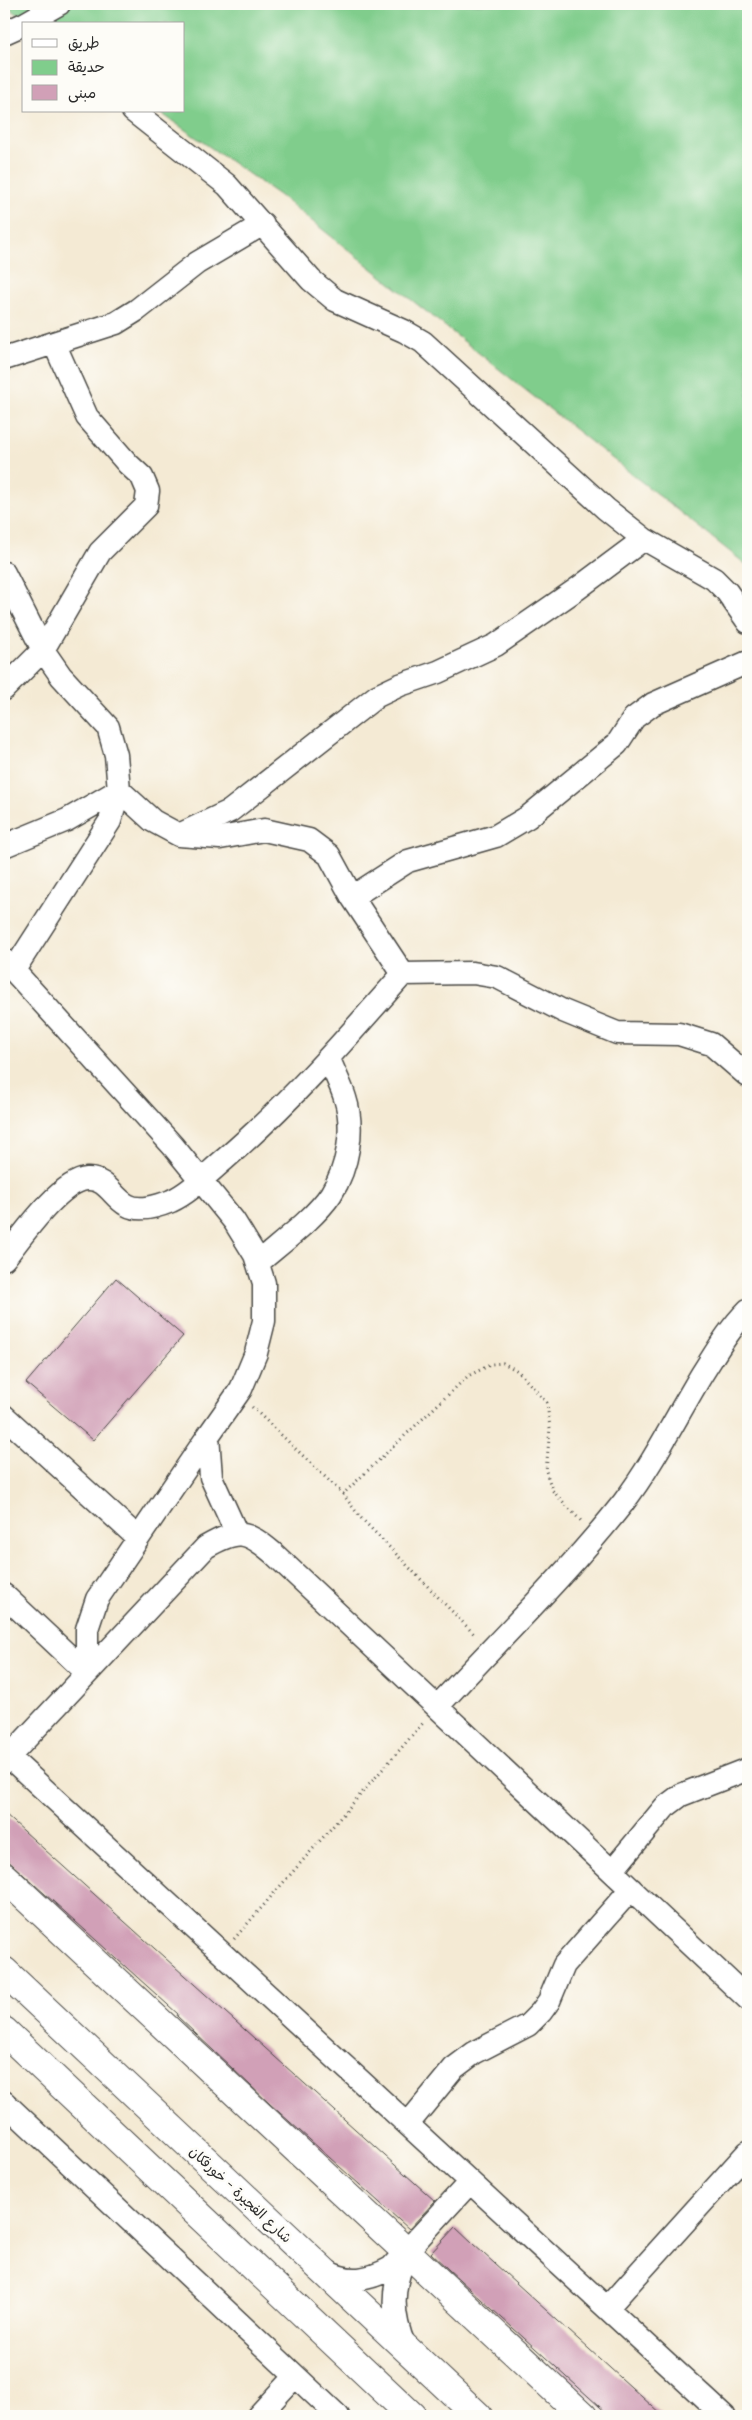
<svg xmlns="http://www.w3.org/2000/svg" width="752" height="2420" font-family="Mali,'Playpen Sans Arabic',sans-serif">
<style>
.green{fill:#80cd8c;stroke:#567c5c}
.building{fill:#d1a0b7}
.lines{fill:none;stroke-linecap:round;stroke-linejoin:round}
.street-casing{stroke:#494844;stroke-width:25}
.secondary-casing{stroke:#494844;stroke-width:30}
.highway-casing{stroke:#494844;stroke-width:30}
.path{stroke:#494844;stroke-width:3;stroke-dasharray:1 4;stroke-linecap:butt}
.street{stroke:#fff;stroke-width:22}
.secondary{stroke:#fff;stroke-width:28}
.highway{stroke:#fff;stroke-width:28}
.labels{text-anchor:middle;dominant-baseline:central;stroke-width:5;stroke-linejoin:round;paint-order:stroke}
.street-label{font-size:14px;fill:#2b2b2b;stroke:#fdfcf7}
</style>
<rect width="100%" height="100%" fill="#fdfcf7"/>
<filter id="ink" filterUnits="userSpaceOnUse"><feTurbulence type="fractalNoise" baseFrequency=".02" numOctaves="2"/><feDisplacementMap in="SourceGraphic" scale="10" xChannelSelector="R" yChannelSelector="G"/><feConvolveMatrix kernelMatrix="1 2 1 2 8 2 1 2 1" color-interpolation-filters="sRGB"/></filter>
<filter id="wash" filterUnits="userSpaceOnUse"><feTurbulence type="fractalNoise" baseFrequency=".0096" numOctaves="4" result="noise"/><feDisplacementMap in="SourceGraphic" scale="20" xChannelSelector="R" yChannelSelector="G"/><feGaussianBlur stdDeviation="1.12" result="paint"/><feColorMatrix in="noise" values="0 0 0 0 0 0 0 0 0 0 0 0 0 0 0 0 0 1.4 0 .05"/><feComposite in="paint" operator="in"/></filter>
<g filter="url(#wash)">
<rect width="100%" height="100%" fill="#f4ead4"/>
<path class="green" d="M4,4H748V566L279,195L158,111H184V24H31Z"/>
<g id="blocks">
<path class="building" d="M116,1278L183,1336L93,1440L26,1383Z
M4,1813L435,2201L409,2229L270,2104L177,2016L178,2014L4,1857Z
M455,2227L473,2244L663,2416H610L449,2270L431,2253Z"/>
</g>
</g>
<g filter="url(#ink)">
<use href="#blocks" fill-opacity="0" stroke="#494844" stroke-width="1"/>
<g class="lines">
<g class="street-casing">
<path id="street" d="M24,24L59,4
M4,33L24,24
M133,111L227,185L311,280L335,300L404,331L423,342L606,509L644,539L714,579L727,592L748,622
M4,359L116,323L137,310L197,263L263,224
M4,573L43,650L61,676L108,727L116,755L119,790L110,821L14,970
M4,689L43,650L100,552L146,506L148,491L142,477L128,464L87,417L54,343
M179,835L230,811L377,696L400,685L438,672L496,645L577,589L644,539
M4,846L67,820L119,790L153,821L179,835L220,838L264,830L309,840L329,855L352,897L403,974
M352,897L408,861L496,836L528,817L617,744L634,718L653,704L748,662
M4,960L173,1146L234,1221L255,1255L264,1283V1321L256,1353L241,1389L208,1436L211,1477L237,1534
M4,1259C20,1239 60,1181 87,1179C107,1178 112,1197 127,1205C139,1212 159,1206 171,1201C191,1192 208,1173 225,1159C290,1103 346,1039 403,974L473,973L497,977L563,1011L617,1033L679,1034L711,1044L748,1076
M258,1263C280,1244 315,1218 331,1194C348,1167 355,1129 345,1098C341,1085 334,1072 329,1059
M4,1416L138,1538
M4,1595L87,1673
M87,1673V1629L97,1599L208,1436
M437,1707C499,1640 566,1575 623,1503C653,1464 676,1417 702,1374C716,1352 729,1329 748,1310
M9,1757L724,2416
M4,1762L206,1547C238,1529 246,1530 273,1553L748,1999
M612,1871L665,1807L681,1795L748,1769
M4,2102L338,2416
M408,2124L454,2068L474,2053L528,2025L541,2012L549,2001L564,1965L631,1889
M326,2271C349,2284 369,2280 391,2268L470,2182
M607,2308L748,2152
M405,2347C391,2315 391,2287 406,2255
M258,2416L295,2376"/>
</g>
<g class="secondary-casing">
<path id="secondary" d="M4,1877L583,2416"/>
</g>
<g class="highway-casing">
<path id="highway" d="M4,1971L478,2416
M4,2031L412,2416"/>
</g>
<path class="path" d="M252,1407L343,1494L468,1376L492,1364L503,1363L518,1371L547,1403L550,1428L546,1471L552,1490L582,1522
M343,1494L360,1517L476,1636
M234,1939L424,1722"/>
<use href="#street" class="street"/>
<use href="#secondary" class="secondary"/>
<use href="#highway" class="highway"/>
</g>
</g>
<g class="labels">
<g class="street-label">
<text transform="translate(241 2194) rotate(43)">شارع الفجيرة - خورفكان</text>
</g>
</g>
<rect width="752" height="2420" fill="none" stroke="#fdfcf7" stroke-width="20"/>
<rect x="22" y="22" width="162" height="90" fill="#fdfcf7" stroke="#a9a8a5"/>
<rect x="32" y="39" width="25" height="8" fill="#ffffff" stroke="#a9a8a5"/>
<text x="68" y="48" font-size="15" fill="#2b2b2b">طريق</text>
<rect x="32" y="60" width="25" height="15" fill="#80cd8c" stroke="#a9a8a5"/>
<text x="68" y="72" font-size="15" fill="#2b2b2b">حديقة</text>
<rect x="32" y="85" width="25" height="15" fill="#d1a0b7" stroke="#a9a8a5"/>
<text x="68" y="98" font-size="15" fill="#2b2b2b">مبنى</text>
</svg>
